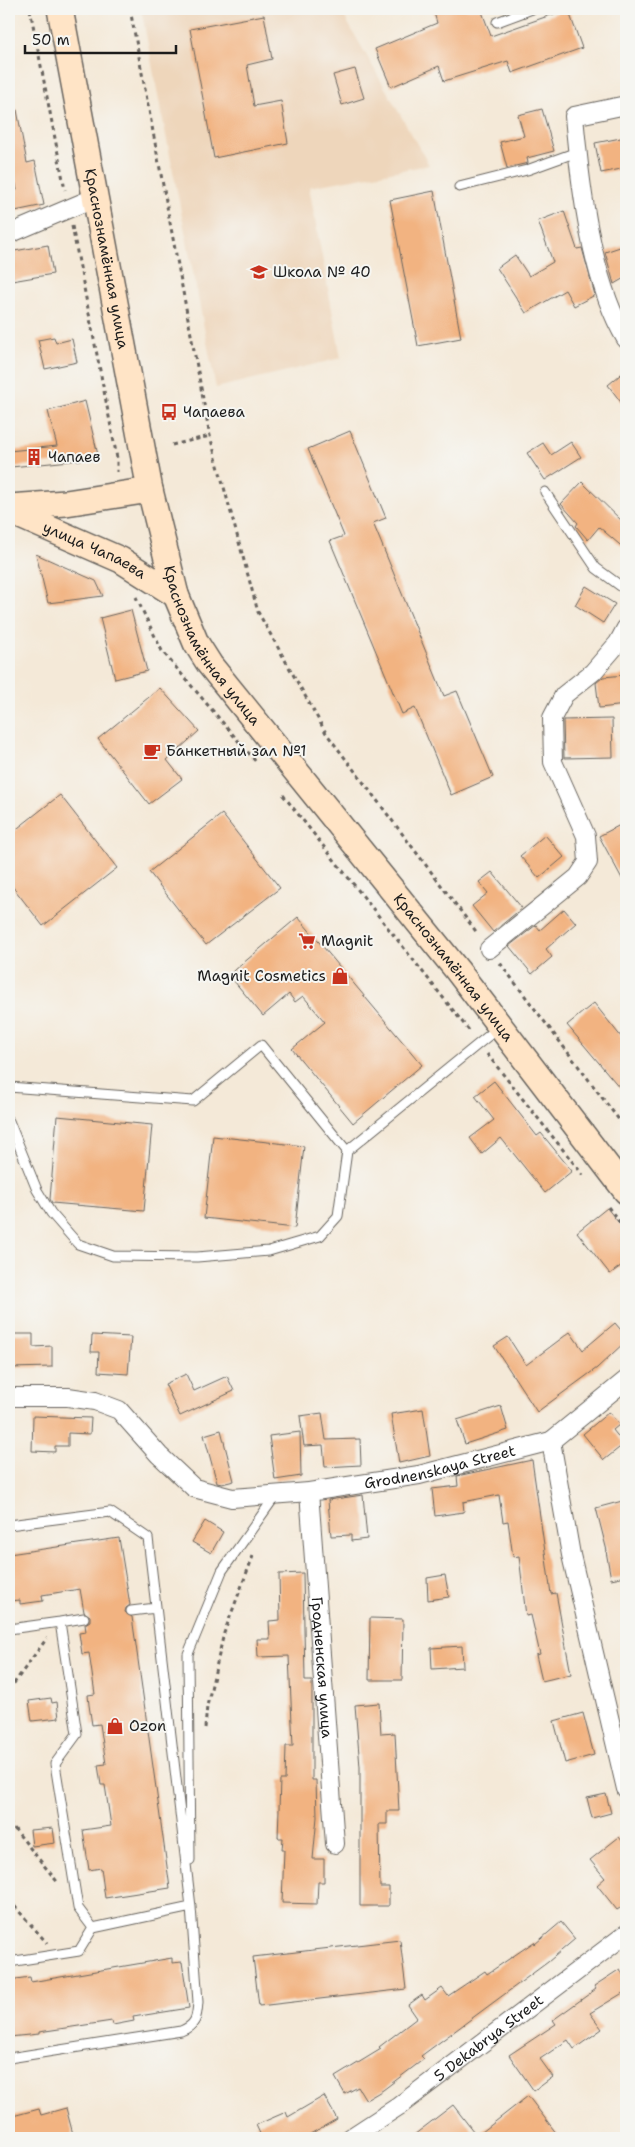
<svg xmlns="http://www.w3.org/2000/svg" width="635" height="2147" font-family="'Shantell Sans',sans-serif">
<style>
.built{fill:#eed6bb}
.building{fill:#f2b381}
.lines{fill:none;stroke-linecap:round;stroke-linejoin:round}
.lane-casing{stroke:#68645e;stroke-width:11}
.street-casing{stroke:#68645e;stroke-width:20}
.secondary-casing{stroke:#68645e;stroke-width:28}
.path{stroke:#68645e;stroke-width:3;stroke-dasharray:4 4;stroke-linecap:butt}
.lane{stroke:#fff;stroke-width:9}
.street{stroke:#fff;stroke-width:18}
.secondary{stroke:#ffe4c6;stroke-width:25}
.labels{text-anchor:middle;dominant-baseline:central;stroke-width:4;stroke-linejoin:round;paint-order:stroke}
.street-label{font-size:15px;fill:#1c1c1c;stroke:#f6f6f2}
.poi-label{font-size:15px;fill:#1c1c1c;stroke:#f6f6f2;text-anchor:start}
</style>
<rect width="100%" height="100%" fill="#f6f6f2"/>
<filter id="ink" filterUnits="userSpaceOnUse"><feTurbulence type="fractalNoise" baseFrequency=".02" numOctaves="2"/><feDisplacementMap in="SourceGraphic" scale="10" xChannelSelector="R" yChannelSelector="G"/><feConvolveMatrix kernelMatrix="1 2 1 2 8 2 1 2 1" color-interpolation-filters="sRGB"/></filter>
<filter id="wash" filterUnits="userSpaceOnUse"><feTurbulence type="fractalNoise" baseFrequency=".0096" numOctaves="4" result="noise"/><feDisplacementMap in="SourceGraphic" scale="20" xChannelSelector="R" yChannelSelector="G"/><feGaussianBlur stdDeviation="1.12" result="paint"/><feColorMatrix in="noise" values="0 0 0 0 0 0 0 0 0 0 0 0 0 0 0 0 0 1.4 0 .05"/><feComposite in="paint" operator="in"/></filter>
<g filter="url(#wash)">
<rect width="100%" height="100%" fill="#f4e9d8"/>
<path class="built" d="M141,9H340L429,165L309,187L341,358L216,388Z"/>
<g id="blocks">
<path class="building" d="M433,9H481L491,36L568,9L582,48L512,73L508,61L444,81L439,66L391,87L375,49L437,23Z
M264,15L272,59L247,65L254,106L281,101L288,143L214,158L190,29Z
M355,69L364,98L342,105L333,75Z
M542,109L554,151L527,158L528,163L507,168L500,142L524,136L518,115Z
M17,110L27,163L35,161L44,205L15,211L12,193L17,190L9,151V111Z
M626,137V168L601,173L595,143Z
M434,191L461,338L418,346L390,200Z
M564,211L577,249L582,248L595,295L574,306L565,290L526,313L497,268L515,255L529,276L553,262L538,221Z
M48,245L53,274L12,281L9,252Z
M626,245V277L614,284L605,252Z
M54,337L56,343L72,339L77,362L45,369L38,340Z
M626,370V409L608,385Z
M85,401L98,455L80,460L11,467L9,451L57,446L48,411Z
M350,431L386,518L373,523L444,696L457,691L493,777L451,795L415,708L402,714L330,541L344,536L308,449Z
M571,442L581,457L545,480L527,453L543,443L551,455Z
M582,482L626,525V550L599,527L588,540L576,526L578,523L561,504Z
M36,554L96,581L103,596L48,603Z
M586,586L615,604L603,623L575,605Z
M131,610L147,671L115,679L100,618Z
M625,675L626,705L599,708L596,683L603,677Z
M160,688L199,731L167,760L182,779L149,804L98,739Z
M612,719L613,757L564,758L563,720Z
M60,795L117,868L43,926L9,882V835Z
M222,814L280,888L206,945L149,872Z
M626,822V886L599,836Z
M545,835L564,857L539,878L520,856Z
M492,872L522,908L493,932L472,906L488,893L479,882Z
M564,909L576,923L546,949L552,957L532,974L509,946L536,925L540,930Z
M298,917L422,1065L353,1123L292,1049L325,1022L303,996L295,1002L289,994L263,1016L229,975Z
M594,1003L626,1043V1095L567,1025Z
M494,1081L537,1136L541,1133L572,1171L545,1193L501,1138L482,1154L470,1138L494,1120L475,1096Z
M57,1116L152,1125L144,1211L52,1203L50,1199Z
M213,1136L304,1146L295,1228L204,1218Z
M607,1208L626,1232V1262L610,1274L577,1232Z
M615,1323L626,1336V1341L597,1368L537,1412L494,1346L508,1337L526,1365L570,1332L583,1350Z
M9,1334H33V1347L52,1346V1367L9,1368Z
M92,1335L131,1337L128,1374L98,1372L99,1352H91Z
M186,1374L194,1391L227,1376L234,1391L180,1416L165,1384Z
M501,1406L508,1430L465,1444L457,1420Z
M423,1409L430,1456L399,1463L391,1414Z
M609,1412L619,1425L613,1430L624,1444L604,1460L583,1434Z
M322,1413L326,1440L360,1439L361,1465L325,1467L323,1445L304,1446L300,1416Z
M33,1416L91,1418L90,1434L68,1433V1446H55V1452L32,1451Z
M221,1430L234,1481L222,1484L217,1483L204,1435Z
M300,1432L301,1476L275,1480L269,1436Z
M532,1460L551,1594L556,1593L571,1674L542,1681L536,1655L540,1654L531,1615L526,1616L519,1556L513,1557L508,1521L503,1522L499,1495L463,1502L464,1512L435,1516L432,1489L458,1486L457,1476Z
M363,1495L367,1539L351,1541V1535L331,1536L328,1500Z
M626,1500V1576L611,1579L606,1551H607L596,1508Z
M205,1521L223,1532L211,1553L192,1542Z
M119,1538L130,1605L126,1608L125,1612L132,1617L170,1888L105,1898L101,1868L89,1870L83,1830L111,1826L105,1785H101L98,1765L106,1764L100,1724L92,1725L89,1705L88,1695L95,1694L89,1653L82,1654L79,1633L86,1632L85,1624L90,1621V1616L84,1612L80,1589L42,1595L43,1601L20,1604V1600L9,1601V1554Z
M303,1573L305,1681H312V1780H316L317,1817L313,1859H324V1882H318L317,1904L282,1903L284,1850H282L283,1838H278L280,1780H285L286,1746H293L289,1656L258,1657L257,1639H270L269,1621L280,1620L279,1574Z
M445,1575L449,1597L428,1600L427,1578Z
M370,1618L403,1619L402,1680H369Z
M462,1646L463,1667L432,1669L431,1648Z
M51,1698L52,1703L57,1702L59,1718L32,1721L29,1701Z
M379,1703L381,1734L395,1733L399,1811H387V1824H379L380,1887H389V1906H360V1767L355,1705Z
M583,1713L594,1755L565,1763L554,1721Z
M606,1794L611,1813L592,1818L587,1798Z
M53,1828L55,1843L32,1846L30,1830Z
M619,1837L626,1846V1904L617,1910L597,1885L605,1878L590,1860Z
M561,1922L575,1939L548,1962L421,2056L424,2059L383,2090L366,2100L358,2087L345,2094L335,2077L381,2049L379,2047L417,2018L408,2005L422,1995L425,2000L442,1988L448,1996L485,1971L487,1974L534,1942L535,1944Z
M400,1940L406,1989L259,2006L253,1957Z
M172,1958V1963L182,1962L189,2008L133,2017L134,2021L113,2025L112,2021L39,2032V2034L9,2037V1980L30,1977L31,1982Z
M620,1969L626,1980V1991L590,2013L602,2029L574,2049L568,2040L540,2059L553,2077L534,2091L509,2055L556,2024L553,2020L596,1989L594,1986Z
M324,2096L337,2119L303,2138H262L256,2125L286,2112L288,2117Z
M528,2096L560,2138H410L453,2105L477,2136Z
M66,2108L74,2138H9V2117L39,2109L41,2115Z"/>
</g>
</g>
<g filter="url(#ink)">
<use href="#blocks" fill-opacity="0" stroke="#68645e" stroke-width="1"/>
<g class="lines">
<g class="lane-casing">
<path id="lane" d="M497,22L532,9
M459,187L527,170L577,152
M545,492L596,568L626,590
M9,1087L193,1101L261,1045L347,1151L498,1028
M9,1121L37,1190L51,1213L78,1244L113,1256L197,1257L269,1251L320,1236L338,1216L347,1151
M9,1525L110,1512L148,1538L191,1907L198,2002C197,2018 196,2025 181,2031L9,2058
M131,1611L156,1608
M60,1622L84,1618
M9,1629L60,1622L77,1734L55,1764L78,1908L93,1928
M190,1860L188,1654L222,1571L276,1495
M9,1962L79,1951L93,1928L191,1907"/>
</g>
<g class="street-casing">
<g id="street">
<path d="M626,105L574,116C580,184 591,281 626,339"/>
<path d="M9,234L96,197"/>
<path d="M489,949L578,877L588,862L586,836L553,762L552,718L564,695L593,672L618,643L626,628"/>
<path id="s1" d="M9,1397H68L95,1401L119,1410L159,1455L194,1488L232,1498L309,1492L419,1475L551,1441L571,1555L626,1789"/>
<path d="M551,1441L626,1380"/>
<path id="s2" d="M309,1492L335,1844"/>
<path id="s3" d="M350,2138L399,2106L626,1934"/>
</g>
</g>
<g class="secondary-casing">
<g id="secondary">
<path id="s4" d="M60,9L150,490L176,595L196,643L210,665L457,970L626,1191"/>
<path d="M9,507L66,503L150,490"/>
<path id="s5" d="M9,511L121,560L176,595"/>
</g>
</g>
<path class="path" d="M30,9L65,190
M130,9L210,436L258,612L326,733L478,934
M72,226L117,458V472
M172,445L210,436
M136,597L162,651L257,763
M283,795L471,1033
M500,963L626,1129
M487,1054L583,1175
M608,1207L626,1230
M9,1690L47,1638
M205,1728L207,1706L224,1633L253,1556
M9,1822L59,1884
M9,1900L47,1943"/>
<use href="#lane" class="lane"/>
<use href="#street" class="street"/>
<use href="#secondary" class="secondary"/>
</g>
</g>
<defs>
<g id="school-bare" transform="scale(1.35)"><path d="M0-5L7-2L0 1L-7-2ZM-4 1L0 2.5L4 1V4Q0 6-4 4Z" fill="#c8321e" stroke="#f6f6f2" stroke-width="2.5" paint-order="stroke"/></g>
<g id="bus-bare" transform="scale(1.35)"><path d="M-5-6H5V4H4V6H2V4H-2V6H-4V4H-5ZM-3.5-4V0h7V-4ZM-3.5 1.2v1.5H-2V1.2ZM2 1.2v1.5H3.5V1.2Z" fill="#c8321e" stroke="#f6f6f2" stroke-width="2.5" paint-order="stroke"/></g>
<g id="building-bare" transform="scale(1.35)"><path d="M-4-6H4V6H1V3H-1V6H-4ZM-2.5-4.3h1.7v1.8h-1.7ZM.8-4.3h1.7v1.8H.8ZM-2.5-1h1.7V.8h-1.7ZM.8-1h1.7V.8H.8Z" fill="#c8321e" stroke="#f6f6f2" stroke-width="2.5" paint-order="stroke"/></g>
<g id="cafe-bare" transform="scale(1.35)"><path d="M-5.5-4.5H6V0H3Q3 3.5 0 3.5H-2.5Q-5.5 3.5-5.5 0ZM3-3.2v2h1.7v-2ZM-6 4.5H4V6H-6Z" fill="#c8321e" stroke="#f6f6f2" stroke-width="2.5" paint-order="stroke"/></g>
<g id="supermarket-bare" transform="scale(1.35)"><path d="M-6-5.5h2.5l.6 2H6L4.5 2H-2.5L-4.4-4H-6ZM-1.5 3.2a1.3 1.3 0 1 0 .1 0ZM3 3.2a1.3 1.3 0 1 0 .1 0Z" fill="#c8321e" stroke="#f6f6f2" stroke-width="2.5" paint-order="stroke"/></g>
<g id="shop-bare" transform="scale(1.35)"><path d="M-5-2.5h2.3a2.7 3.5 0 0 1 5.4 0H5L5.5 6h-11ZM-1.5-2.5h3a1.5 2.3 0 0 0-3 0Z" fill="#c8321e" stroke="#f6f6f2" stroke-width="2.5" paint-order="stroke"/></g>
</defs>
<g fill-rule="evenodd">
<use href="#school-bare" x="259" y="272"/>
<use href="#bus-bare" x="169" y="412"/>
<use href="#building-bare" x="34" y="457"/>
<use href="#cafe-bare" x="152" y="751"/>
<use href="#supermarket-bare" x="307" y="941"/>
<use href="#shop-bare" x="340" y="976"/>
<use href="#shop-bare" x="115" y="1726"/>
</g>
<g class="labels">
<g class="street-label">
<text stroke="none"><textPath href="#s4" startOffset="254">Краснознамённая улица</textPath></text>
<text stroke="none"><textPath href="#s5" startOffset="94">улица Чапаева</textPath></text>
<text stroke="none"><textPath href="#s4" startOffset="659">Краснознамённая улица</textPath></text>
<text stroke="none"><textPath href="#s4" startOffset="1064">Краснознамённая улица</textPath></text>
<text stroke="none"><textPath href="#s1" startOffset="470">Grodnenskaya Street</textPath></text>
<text stroke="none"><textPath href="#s2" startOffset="176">Гродненская улица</textPath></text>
<text stroke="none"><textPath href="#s3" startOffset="171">5 Dekabrya Street</textPath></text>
</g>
<g class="poi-label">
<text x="273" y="272">Школа № 40</text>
<text x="183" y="412">Чапаева</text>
<text x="48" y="457">Чапаев</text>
<text x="166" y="751">Банкетный зал №1</text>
<text x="321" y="941">Magnit</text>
<text x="326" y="976" text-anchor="end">Magnit Cosmetics</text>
<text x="129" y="1726">Ozon</text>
</g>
</g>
<rect width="635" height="2147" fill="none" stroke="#f6f6f2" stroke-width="30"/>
<path d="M25 45v8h151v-8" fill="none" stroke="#1c1c1c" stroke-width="2.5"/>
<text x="32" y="45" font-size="15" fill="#1c1c1c" stroke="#f6f6f2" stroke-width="4" paint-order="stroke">50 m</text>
</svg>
